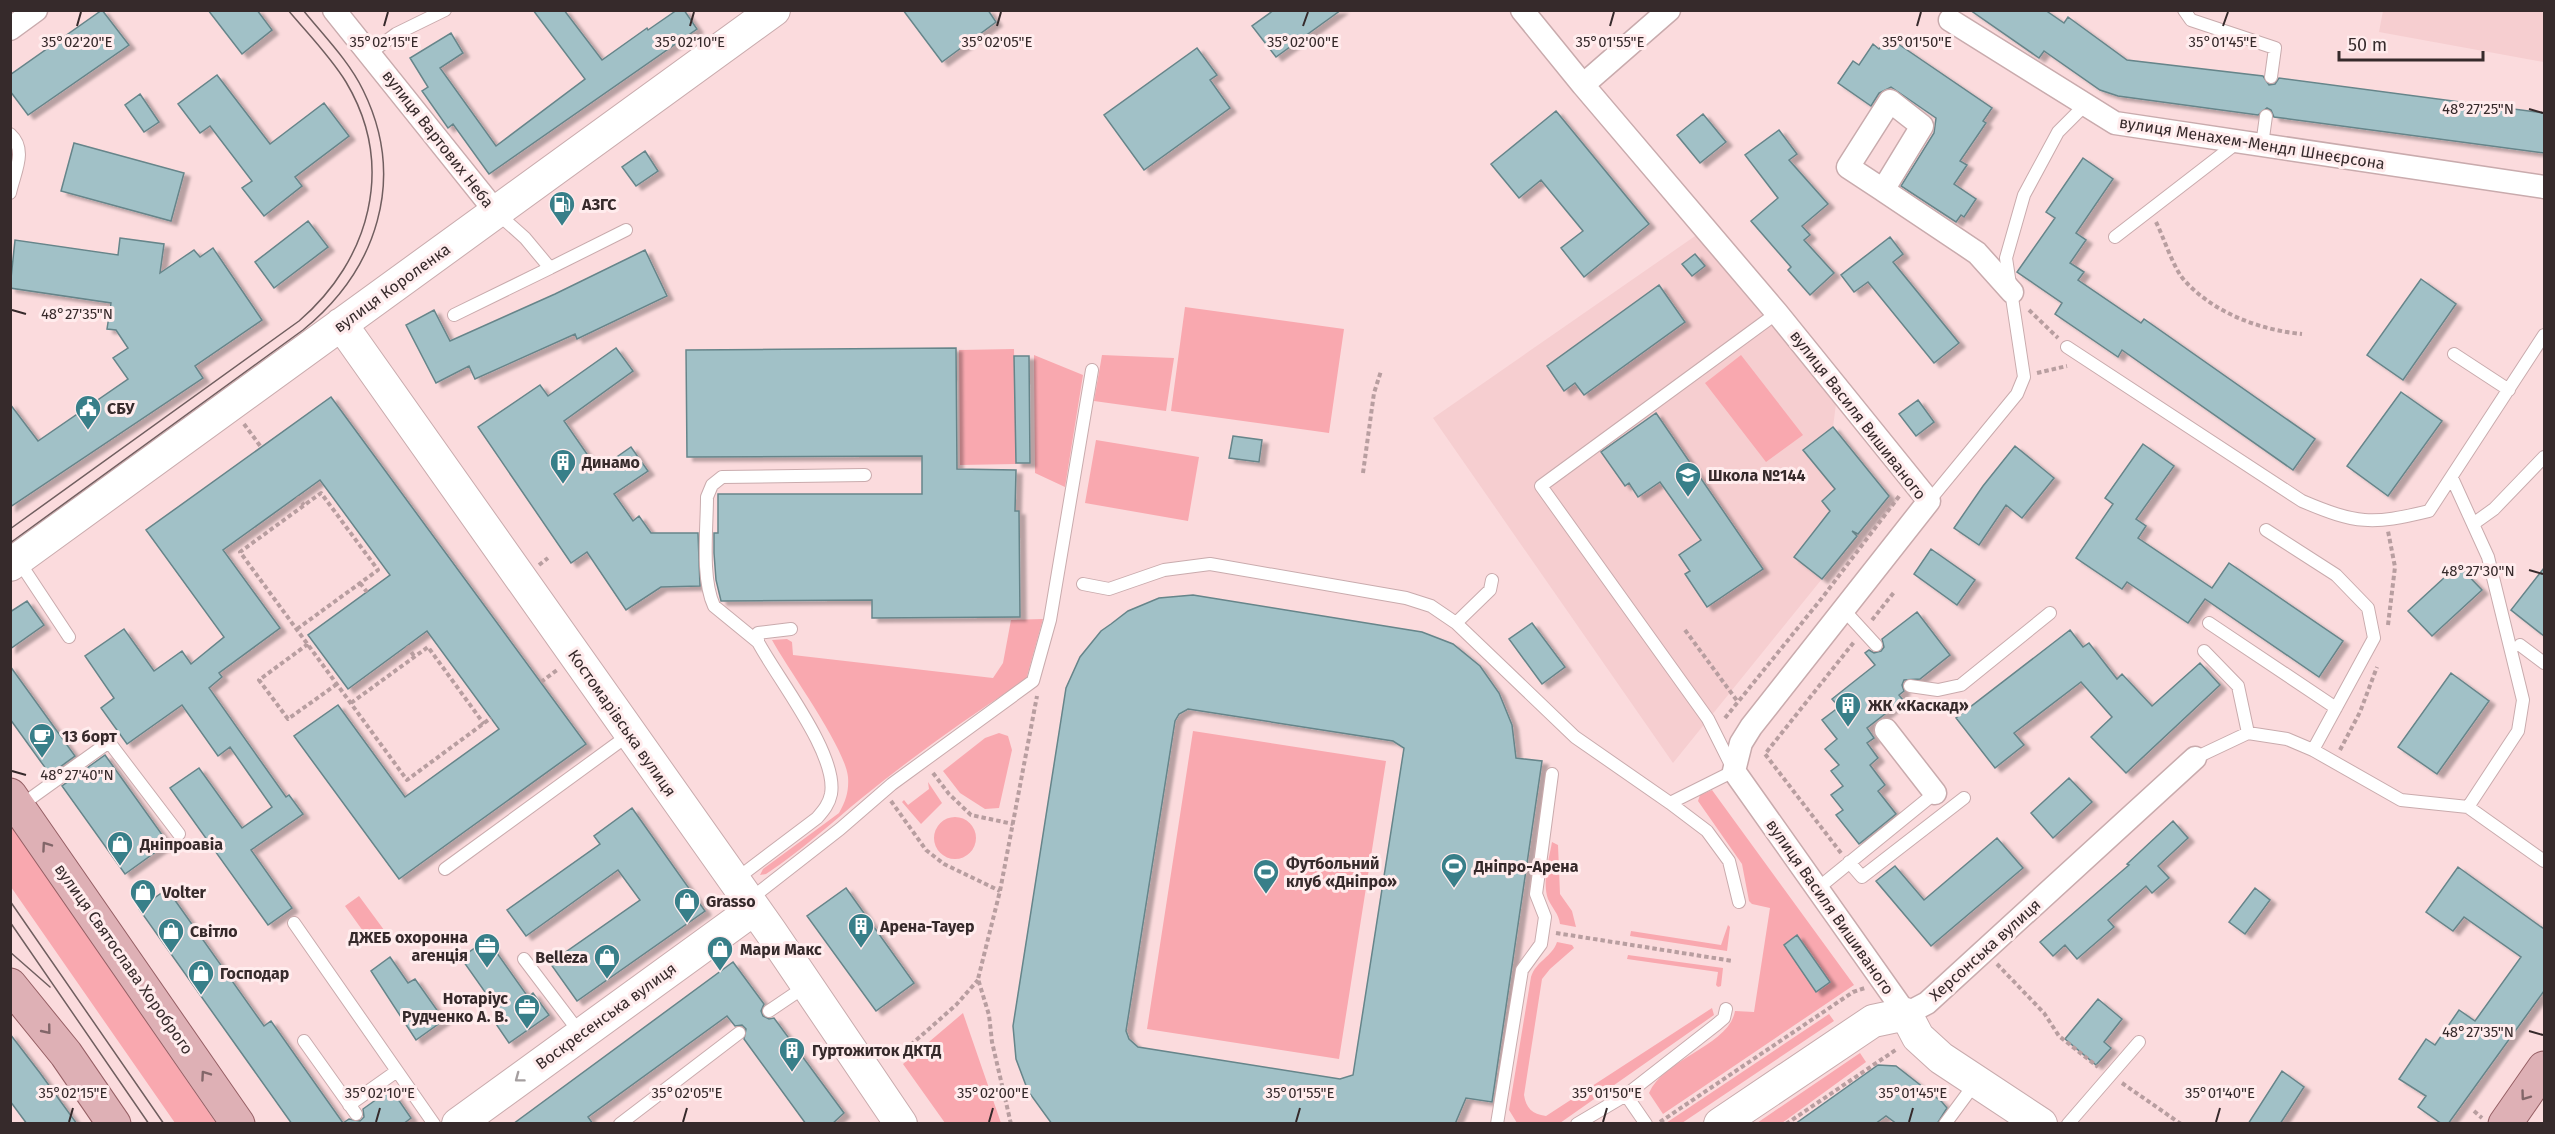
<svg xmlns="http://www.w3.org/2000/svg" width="2555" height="1134" font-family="'Fira Sans',sans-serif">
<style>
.built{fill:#f6ced0}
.green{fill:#f9a8af}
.building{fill:#a1c1c7;stroke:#66858a;stroke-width:1.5;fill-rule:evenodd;filter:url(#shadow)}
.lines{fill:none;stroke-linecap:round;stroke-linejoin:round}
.lane-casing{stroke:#c9abad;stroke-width:14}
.street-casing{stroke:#c9abad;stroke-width:25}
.secondary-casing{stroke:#c9abad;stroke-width:34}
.primary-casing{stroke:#955f64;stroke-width:35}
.path{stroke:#b89ea0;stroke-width:4;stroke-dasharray:4.5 3;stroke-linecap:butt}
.lane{stroke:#fff;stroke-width:12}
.street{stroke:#fff;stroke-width:22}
.secondary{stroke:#fff;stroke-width:32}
.primary{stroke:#deb0b5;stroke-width:33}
.tram{stroke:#705e5f;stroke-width:1.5}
.oneway{stroke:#826669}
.oneway2{stroke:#a59fa0}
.ticks{fill:none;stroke:#362a2b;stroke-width:2}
.labels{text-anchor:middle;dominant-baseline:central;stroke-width:6;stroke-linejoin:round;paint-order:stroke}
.street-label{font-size:16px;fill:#362a2b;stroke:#ffeced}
.poi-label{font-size:16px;font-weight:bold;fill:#362a2b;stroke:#ffeced;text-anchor:start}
.ticks-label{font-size:15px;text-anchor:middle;fill:#362a2b;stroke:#ffeced;stroke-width:6;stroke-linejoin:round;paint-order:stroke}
</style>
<defs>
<filter id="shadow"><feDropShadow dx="6" dy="4" stdDeviation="1.5" flood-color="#0004"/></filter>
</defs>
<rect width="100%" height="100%" fill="#fbdbdd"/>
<path class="built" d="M2383,11H2544V62L2379,32Z
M1698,234L1836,404L1833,427L1889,496L1673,763L1433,418Z"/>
<path class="green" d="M1185,307L1344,329L1329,433L1171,411Z
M1014,349L1016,464L960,465L959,350Z
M1034,355L1083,375L1065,487L1035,473Z
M1102,355L1174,358L1166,411L1094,401Z
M1741,355L1803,435L1766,462L1705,383Z
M1096,440L1199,457L1188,521L1085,503Z
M1043,619L1026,680C969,716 915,755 863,797C830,824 801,851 766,874L760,875L763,869L839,813C846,801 849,791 848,777C845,747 789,671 772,640L787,639L792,642L793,655L993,678L1003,663L1011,620Z
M1193,731L1386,761L1339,1059L1147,1029Z
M999,733L1008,736L1012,750L999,808L985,809L960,793L943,771L985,738Z
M928,782L942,803L921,824L902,802L904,800L908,805L929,789Z
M1712,790L1854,985L1663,1114L1649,1093C1664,1058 1729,1046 1735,1011L1754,1012L1770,908L1752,904L1749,901L1742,864L1698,801L1700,795Z
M934 838a21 21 0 1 1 42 0a21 21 0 1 1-42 0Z
M10,824L216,1123H175L11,887Z
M1552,842L1558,845L1560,894L1572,911L1576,927L1560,924C1559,914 1552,908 1548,899C1542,882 1549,859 1552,842Z
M359,896L387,934L373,945L345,906Z
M1728,925L1730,927L1727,951L1630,936L1631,931L1721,945Z
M1557,942L1572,945L1574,948L1550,969L1542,979L1524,1095C1526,1108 1532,1114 1546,1116L1712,1008L1714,1015L1560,1123H1517L1509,1110L1531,977C1536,961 1552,957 1557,942Z
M1628,955L1723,968L1721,986L1718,987L1716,985L1718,972L1627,959Z
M963,1013L1001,1123H945L903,1064Z
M1829,1014L1834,1021L1682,1123H1666Z
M1860,1053L1866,1062L1782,1123H1757Z"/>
<path class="building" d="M102,10L129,45L28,115L10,91V75Z
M208,10H257L272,30L242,54Z
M533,10H564L602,60L647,28L648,30L677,10H684L697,29L489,174L453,124L448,128L422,91L428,87L410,58L451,33L463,53L440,68L496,146L585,79Z
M903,10H988L996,22L942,62Z
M1274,10H1341L1276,57L1252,26Z
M1970,10H2045L2064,23L2068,17L2127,60L2263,76L2269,85L2275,84L2279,78L2544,113V153L2274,117L2271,110L2267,108L2258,115L2118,96L2100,90L2044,51L2039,58Z
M1888,37L1992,108L1983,121L1986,123L1960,161L1967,165L1954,184L1976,199L1964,217L1961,215L1956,222L1901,186L1934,133L1936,118L1891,87L1879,93L1871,106L1838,83L1853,61L1859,65L1873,44L1879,49Z
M1197,48L1217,75L1210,80L1230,108L1144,170L1104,115Z
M217,75L270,144L324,103L349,136L295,177L302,186L264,216L242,188L252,181L210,126L200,133L178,104Z
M140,94L159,122L144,132L125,105Z
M1556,111L1649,224L1584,277L1561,248L1583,231L1541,180L1519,198L1491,164Z
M1703,114L1726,142L1700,163L1677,135Z
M1779,130L1797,154L1789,160L1828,204L1802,226L1810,235L1804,240L1834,273L1810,295L1788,270L1791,267L1751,221L1778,198L1745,155Z
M74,143L184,173L171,221L61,191Z
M645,151L658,171L636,186L622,167Z
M2083,158L2113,179L2076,233L2086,240L2070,263L2084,272L2078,280L2141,323L2144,319L2315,439L2293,470L2122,350L2118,357L2055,314L2062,303L2017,272L2055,218L2046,212Z
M308,221L328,247L274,288L255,262Z
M1890,237L1903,254L1893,262L1959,343L1934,363L1868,282L1854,292L1841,275Z
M120,238L164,244L160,273L194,250L200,257L213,248L262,320L195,366L203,378L10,507V404L38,441L128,379L113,358L128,348L116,330L107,329L111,303L10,288L15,240L118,255Z
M645,250L667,296L577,339L575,334L475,379L469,366L436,383L406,325L434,310L450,341L555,294Z
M1695,254L1705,266L1692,276L1682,264Z
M2421,279L2456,304L2403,380L2367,355Z
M1659,285L1685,322L1584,395L1575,383L1564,391L1547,366Z
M616,348L633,371L564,421L598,470L631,447L648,471L614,494L633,521L639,516L651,533H698L700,586L661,587L626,610L587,552L571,563L478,427L540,385L548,396Z
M956,348L957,469L1016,470L1015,511H1019L1020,617L872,618V600L721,601L716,580L714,553V533H718V494H922V456L687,457L686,350Z
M1014,356H1029L1030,463H1016Z
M2401,392L2442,421L2388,496L2347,466Z
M331,397L586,744L399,879L294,736L338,705L405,797L499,729L427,631L348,689L308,635L390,575L320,480L223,550L280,628L219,673L222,677L209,688L286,797L289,795L303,814L251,850L292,908L268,925L170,788L199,768L242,828L272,807L230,747L218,756L182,705L127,744L101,708L114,698L85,656L124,629L154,671L182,651L191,664L224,637L146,530Z
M1918,400L1934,422L1916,436L1899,414Z
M1656,413L1763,569L1707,607L1685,574L1690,571L1679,555L1701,540L1660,482L1638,497L1629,483L1625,486L1601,452Z
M1833,427L1889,496L1858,534L1852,531L1857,536L1822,579L1794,557L1830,511L1822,501L1835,489L1803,450Z
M1233,436L1262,440L1259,462L1229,458Z
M2143,444L2174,466L2136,519L2146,526L2138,538L2212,588L2229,563L2343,641L2319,677L2205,599L2188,623L2127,582L2122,589L2076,558L2113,504L2105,498Z
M2015,446L2054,478L2022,518L2006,505L1979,545L1954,528L1983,486Z
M1931,549L1975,580L1957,605L1914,574Z
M2458,565L2482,590L2432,636L2408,611Z
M2544,568V636L2511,610Z
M1193,595L1422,632L1453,644L1480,666L1499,693L1512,725L1516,758L1542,761L1492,1102L1466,1098L1455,1124H1052L1028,1091L1016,1059L1013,1026L1066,688L1080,657L1101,631L1111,624L1128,611L1159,598ZM1188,709L1393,741L1404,748L1353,1075L1340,1079L1138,1047L1129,1039L1126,1031L1175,721L1179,714Z
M27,601L44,625L10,649V612Z
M1917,612L1950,655L1920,679L1904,680L1902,685L1904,691L1899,695L1903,700L1867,728L1874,738L1867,743L1878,758L1870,765L1885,785L1878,791L1896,814L1859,844L1836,815L1843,810L1831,795L1843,786L1831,771L1839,765L1825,749L1837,739L1822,720L1839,707L1832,699L1875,665L1865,653L1869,650L1874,653L1881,651L1884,647L1882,639Z
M1532,623L1565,667L1542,684L1509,639Z
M2070,630L2083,647L2089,643L2117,679L2122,674L2152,706L2200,663L2220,685L2126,773L2091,737L2112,717L2081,682L2014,733L2024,745L1995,768L1956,718Z
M10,666L75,756L53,772L49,773L10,719Z
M2451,673L2489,701L2437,774L2398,747Z
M105,755L168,843L125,874L62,786Z
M2069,778L2092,802L2053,838L2031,813Z
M632,808L705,911L577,1001L550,963L640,900L618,870L526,936L507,910L600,844L594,836Z
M2173,821L2188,838L2158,866L2169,878L2152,893L2146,886L2108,920L2114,927L2077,959L2065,945L2053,956L2040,942L2129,865L2127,864Z
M1997,838L2023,868L1931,946L1876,881L1895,866L1924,900Z
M2458,867L2544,929V991L2448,1124H2442L2418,1107L2426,1096L2399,1079L2426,1039L2435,1045L2459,1010L2475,1021L2521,957L2464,917L2453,931L2426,912Z
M846,888L914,983L876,1011L807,916Z
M2255,888L2270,900L2245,934L2229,922Z
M167,889L264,1026L271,1021L343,1123L349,1119L360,1121L364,1117L363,1109L391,1089L411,1118L403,1124H292L139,909Z
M1797,935L1830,982L1816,992L1784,945Z
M487,939L528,997L533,993L549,1015L509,1043L494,1021L502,1016L461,958Z
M390,957L408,983L415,979L444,1020L416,1040L371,971Z
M733,962L764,1004L761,1011L763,1016L769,1019L774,1018L844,1113L832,1124H806L744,1039L746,1029L742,1025L735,1026L727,1016L588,1117L593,1124H513Z
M2098,999L2122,1019L2104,1042L2111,1048L2096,1065L2065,1039Z
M10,1034L40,1073L77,1124H27L10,1101Z
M1878,1065L1896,1066L1942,1102L1947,1108L1937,1124H1897L1886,1116L1875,1124H1795Z
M2282,1071L2304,1087L2280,1124H2248Z"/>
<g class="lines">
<g class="lane-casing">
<path id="lane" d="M2184,10L2191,20L2275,48L2271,77
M370,53L396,34L445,10
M10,134C28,150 14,173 10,193
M2262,145L2266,116
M2115,237L2238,142
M550,268L626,230
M454,315L550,268L525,238L497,213
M2067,347L2302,501C2356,524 2372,525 2429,511L2544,335
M2454,354L2509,390
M2452,478L2488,557L2523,700L2518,731L2468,807
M1929,501L2017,394L2024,377L2006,258L2024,195L2058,132L2085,105
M2473,524L2494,509L2544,457
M2266,530L2336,575L2368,608L2374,638L2313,750
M18,560L69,637
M1083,584L1109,589L1164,570L1210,564L1406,598L1431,606L1456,623L1575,737L1670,803
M1843,609L1876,645
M1456,623L1490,590L1492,580
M2209,623L2336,708
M758,642L714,606C701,578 707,529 707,497L712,485L722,477L865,475
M2520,645L2544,663
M2204,651L2238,686L2248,733
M1910,686L1938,690L1961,685L2050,613
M2195,758L2248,733L2287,739L2313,750L2401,800L2468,807L2544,861
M20,806L109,742L179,834
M1849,862L1862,877L1964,798
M445,869L630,734
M735,880L817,818C824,810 829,804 831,794C838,754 777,678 758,642V633L791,629
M1817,889L1935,793
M749,900L840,829L892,784L1033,681L1050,620L1092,370
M1739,902L1729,861L1707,831L1670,803L1734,771L1708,719L1541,486L1777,313
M294,923L434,1124
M524,959L580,1033
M769,1011L806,986
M304,1041L356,1114
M349,1105L397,1071
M620,1124L739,1033
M1497,1124L1522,970L1541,944L1545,917L1536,894L1552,774
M1577,1124L1626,1095
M1646,1124L1626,1095L1717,1024L1724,1018L1726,1009
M1945,1124L1976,1082
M2068,1124L2139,1042"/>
</g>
<g class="street-casing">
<path id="street" d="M334,10L496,212
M1522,10L1583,85L1777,313L1929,501L1751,727L1741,743L1734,771L1906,1014L1927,1003L2195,758
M1950,20L2115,123L2544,187
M10,29L36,10
M1583,85L1669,10
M1883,190L1848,167L1890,101L1922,126L1883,190L1977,253L2012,292
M1886,730L1935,793"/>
</g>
<g class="secondary-casing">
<path id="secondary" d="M341,324L771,932L901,1124
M10,565L774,10
M458,1124L754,909
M1720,1124L1873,1021L1906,1014L1918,1037L1941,1058L2041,1124"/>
</g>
<g class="primary-casing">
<path id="primary" d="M10,795L238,1124
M10,985L66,1054L114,1124
M2505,1124L2544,1068"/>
</g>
<path class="path" d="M2156,222C2164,238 2174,270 2185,281C2214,313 2260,330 2302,334
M2029,310L2058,338
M2037,373L2067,366
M244,424L261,447
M1363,473L1374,393L1381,371
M297,497L304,505
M539,565L548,558
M360,583L367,592
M1872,620L1895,591
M2388,625L2395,567L2388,531
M297,629L378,570L321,493L240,552L407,780L491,718
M1685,630L1738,702
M308,644L259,680L288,719L337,684
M407,646L414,656
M541,682L557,670
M351,703L428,647L484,724
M1725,718L1822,598L1900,495
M2340,750L2360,712L2377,667
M933,773L949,794L971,815L1013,824
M891,801L926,850L944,864L1000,891
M1841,853L1765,754L1854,642
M1556,933L1733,961
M1997,964L2044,1013L2059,1036L2098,1067
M905,1050L956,1005L978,980
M2122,1083L2181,1124
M2474,1111L2482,1118
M1660,1122L1853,992L1865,988
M1011,1124L992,1042L989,1015L978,979L1000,891L1037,696
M1786,1124L1897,1049"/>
<use href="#lane" class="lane"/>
<use href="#street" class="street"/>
<use href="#secondary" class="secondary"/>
<use href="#primary" class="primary"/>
<path class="tram" d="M10,529L299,321C370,260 396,166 346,82C330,56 308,34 288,10
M10,543L303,330C377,270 407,179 363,90C349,61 324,36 303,10
M10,901L164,1124
M10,922L149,1124
M10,952L50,987"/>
</g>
<defs><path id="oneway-chevron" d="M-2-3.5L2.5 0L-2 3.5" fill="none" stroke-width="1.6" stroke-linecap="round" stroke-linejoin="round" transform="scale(1.5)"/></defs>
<g class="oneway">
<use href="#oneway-chevron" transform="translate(46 846) rotate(-125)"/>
<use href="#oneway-chevron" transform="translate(47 1030) rotate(51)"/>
<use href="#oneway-chevron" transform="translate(205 1075) rotate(-125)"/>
<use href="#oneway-chevron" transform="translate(2525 1096) rotate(126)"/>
</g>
<use class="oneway2" href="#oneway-chevron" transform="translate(519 1078) rotate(143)"/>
<path class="ticks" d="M77,26L81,12M384,26L388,12M690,26L694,12M997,26L1001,12M1303,26L1308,12M1610,26L1614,12M1917,26L1921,12M2223,26L2228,12M2529,109L2543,113M12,310L26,314M2529,570L2543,574M12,771L26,775M2529,1031L2543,1035M69,1122L73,1108M376,1122L380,1108M683,1122L687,1108M989,1122L993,1108M1296,1122L1300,1108M1603,1122L1607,1108M1909,1122L1913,1108M2216,1122L2220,1108"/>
<defs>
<g id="fuel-pin" transform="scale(1.35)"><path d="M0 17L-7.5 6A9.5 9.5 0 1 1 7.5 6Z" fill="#387f89" stroke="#ffeced"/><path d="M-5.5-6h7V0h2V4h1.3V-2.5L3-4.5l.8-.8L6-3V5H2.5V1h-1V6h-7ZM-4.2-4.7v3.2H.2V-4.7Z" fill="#fff"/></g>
<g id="civic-pin" transform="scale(1.35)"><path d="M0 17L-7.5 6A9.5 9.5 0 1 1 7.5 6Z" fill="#387f89" stroke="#ffeced"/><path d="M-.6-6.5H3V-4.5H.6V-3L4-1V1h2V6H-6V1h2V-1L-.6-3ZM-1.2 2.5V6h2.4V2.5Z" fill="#fff"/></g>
<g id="building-pin" transform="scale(1.35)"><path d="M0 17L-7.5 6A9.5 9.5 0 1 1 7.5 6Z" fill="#387f89" stroke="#ffeced"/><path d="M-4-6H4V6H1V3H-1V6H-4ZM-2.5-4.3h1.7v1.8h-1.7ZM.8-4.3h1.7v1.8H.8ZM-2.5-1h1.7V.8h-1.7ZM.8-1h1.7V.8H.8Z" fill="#fff"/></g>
<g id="school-pin" transform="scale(1.35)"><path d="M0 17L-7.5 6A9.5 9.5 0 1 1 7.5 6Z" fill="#387f89" stroke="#ffeced"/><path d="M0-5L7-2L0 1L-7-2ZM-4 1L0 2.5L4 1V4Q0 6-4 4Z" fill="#fff"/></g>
<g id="cafe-pin" transform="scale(1.35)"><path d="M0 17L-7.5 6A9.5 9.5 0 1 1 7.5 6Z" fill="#387f89" stroke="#ffeced"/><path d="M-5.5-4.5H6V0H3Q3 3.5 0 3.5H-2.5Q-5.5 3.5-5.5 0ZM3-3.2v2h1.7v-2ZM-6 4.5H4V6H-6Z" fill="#fff"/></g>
<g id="shop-pin" transform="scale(1.35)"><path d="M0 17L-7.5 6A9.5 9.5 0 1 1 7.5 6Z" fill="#387f89" stroke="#ffeced"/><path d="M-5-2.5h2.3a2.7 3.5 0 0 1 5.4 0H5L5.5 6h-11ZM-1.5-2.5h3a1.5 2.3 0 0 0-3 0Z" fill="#fff"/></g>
<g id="stadium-pin" transform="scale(1.35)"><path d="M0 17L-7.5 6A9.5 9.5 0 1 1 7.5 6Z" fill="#387f89" stroke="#ffeced"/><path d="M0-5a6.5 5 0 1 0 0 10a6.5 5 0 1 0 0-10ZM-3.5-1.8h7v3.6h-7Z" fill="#fff"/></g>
<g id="office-pin" transform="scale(1.35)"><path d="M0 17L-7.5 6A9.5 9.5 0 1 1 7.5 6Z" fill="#387f89" stroke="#ffeced"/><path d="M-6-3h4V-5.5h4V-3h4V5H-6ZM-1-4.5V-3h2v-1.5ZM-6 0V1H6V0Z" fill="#fff"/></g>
</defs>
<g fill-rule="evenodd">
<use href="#fuel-pin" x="562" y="204"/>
<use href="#civic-pin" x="88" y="408"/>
<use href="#building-pin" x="563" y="462"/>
<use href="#school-pin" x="1688" y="475"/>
<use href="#building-pin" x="1848" y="705"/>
<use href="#cafe-pin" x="42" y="736"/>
<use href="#shop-pin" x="120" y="844"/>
<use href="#stadium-pin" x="1454" y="866"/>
<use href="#stadium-pin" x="1266" y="872"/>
<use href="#shop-pin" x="143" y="892"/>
<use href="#shop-pin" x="687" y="901"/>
<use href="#building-pin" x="861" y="926"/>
<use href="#shop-pin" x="171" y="931"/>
<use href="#office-pin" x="487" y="946"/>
<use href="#shop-pin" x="720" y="949"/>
<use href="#shop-pin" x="607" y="957"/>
<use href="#shop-pin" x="201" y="973"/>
<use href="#office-pin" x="527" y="1007"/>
<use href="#building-pin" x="792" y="1050"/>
</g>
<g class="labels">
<g class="street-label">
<text transform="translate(438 139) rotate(52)">вулиця Вартових Неба</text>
<text transform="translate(2252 143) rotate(9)">вулиця Менахем-Мендл Шнеєрсона</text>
<text transform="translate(392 288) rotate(-36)">вулиця Короленка</text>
<text transform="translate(1858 415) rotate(52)">вулиця Василя Вишиваного</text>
<text transform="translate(622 723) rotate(55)">Костомарівська вулиця</text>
<text transform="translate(1830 907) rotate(55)">вулиця Василя Вишиваного</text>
<text transform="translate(1985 950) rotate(-42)">Херсонська вулиця</text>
<text transform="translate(124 959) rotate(55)">вулиця Святослава Хороброго</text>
<text transform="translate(606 1016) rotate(-36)">Воскресенська вулиця</text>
</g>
<g class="poi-label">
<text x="582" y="204">АЗГС</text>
<text x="107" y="408">СБУ</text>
<text x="582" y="462">Динамо</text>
<text x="1708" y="475">Школа №144</text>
<text x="1868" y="705">ЖК «Каскад»</text>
<text x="62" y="736">13 борт</text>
<text x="140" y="844">Дніпроавіа</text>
<text x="1286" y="863">Футбольний<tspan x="1286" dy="18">клуб «Дніпро»</tspan></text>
<text x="1474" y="866">Дніпро-Арена</text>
<text x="162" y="892">Volter</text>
<text x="706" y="901">Grasso</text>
<text x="880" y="926">Арена-Тауер</text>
<text x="190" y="931">Світло</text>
<text x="468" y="937" text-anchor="end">ДЖЕБ охоронна<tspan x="468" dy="18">агенція</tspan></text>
<text x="740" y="949">Мари Макс</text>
<text x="588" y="957" text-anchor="end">Belleza</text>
<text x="220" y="973">Господар</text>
<text x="508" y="998" text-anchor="end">Нотаріус<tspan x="508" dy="18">Рудченко А. В.</tspan></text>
<text x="812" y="1050">Гуртожиток ДКТД</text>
</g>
</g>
<g class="ticks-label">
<text x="77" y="47">35°02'20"E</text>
<text x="384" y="47">35°02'15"E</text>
<text x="690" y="47">35°02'10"E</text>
<text x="997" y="47">35°02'05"E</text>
<text x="1303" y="47">35°02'00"E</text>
<text x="1610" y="47">35°01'55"E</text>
<text x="1917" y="47">35°01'50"E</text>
<text x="2223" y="47">35°01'45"E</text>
<text x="2478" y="114">48°27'25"N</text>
<text x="77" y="319">48°27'35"N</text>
<text x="2478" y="576">48°27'30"N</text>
<text x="77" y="780">48°27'40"N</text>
<text x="2478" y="1037">48°27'35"N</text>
<text x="73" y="1098">35°02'15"E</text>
<text x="380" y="1098">35°02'10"E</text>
<text x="687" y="1098">35°02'05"E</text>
<text x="993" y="1098">35°02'00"E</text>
<text x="1300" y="1098">35°01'55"E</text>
<text x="1607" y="1098">35°01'50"E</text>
<text x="1913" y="1098">35°01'45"E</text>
<text x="2220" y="1098">35°01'40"E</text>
</g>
<rect width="2555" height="1134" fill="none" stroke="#362a2b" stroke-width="24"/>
<path d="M2339 51v9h144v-9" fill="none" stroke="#362a2b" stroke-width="3"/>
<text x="2348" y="51" font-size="18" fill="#362a2b" stroke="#ffeced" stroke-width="4.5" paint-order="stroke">50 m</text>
</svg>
